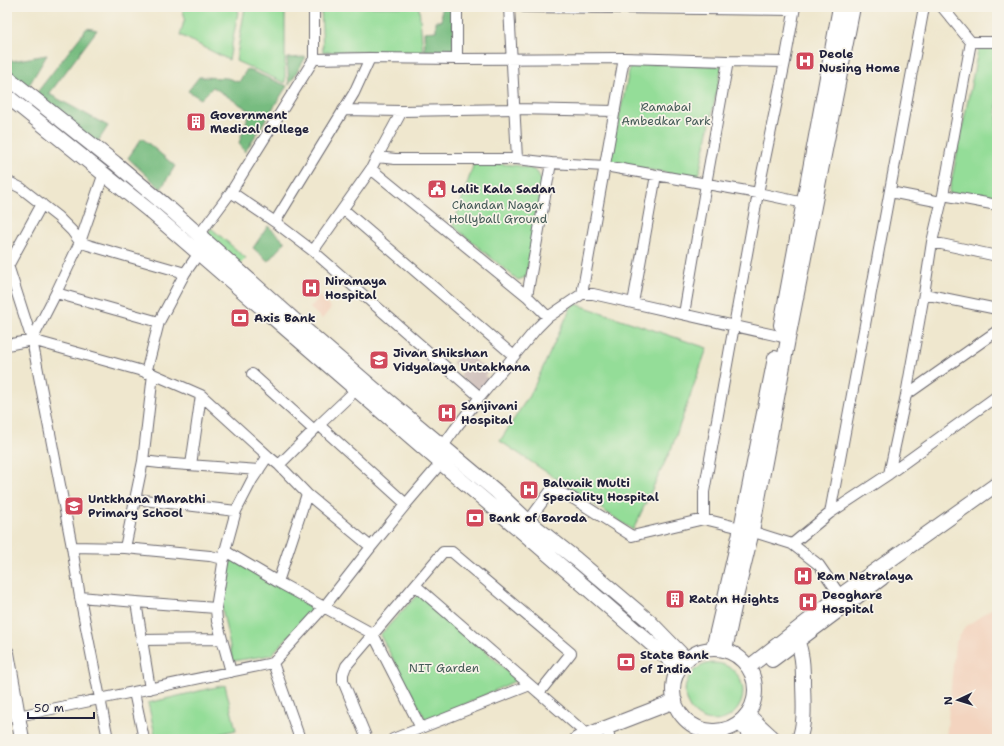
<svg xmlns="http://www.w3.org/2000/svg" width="1004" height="746" font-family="'Shantell Sans',sans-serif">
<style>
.built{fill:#f3d4bf}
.industrial{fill:#cfc0bb}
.green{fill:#94dd98;stroke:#5b806a}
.forest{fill:#77bc80;stroke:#4c6f5e}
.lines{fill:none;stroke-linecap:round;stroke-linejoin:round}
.street-casing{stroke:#6a676e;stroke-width:12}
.secondary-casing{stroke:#6a676e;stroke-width:16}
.street{stroke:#fff;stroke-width:10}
.secondary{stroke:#fff;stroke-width:14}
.labels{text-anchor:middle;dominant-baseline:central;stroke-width:3.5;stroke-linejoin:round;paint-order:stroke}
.poi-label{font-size:12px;font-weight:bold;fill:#22223b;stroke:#f7f3e8;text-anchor:start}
.park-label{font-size:12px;fill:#445a57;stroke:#f7f3e8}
</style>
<rect width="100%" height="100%" fill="#f7f3e8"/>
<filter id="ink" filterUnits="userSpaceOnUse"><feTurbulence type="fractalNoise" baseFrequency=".025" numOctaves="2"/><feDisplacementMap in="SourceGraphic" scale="8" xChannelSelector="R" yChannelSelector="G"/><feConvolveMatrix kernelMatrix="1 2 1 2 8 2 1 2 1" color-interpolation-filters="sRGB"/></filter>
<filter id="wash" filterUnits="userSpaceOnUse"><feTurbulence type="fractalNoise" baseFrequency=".012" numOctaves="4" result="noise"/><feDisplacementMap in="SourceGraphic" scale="16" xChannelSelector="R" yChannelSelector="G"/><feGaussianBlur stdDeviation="0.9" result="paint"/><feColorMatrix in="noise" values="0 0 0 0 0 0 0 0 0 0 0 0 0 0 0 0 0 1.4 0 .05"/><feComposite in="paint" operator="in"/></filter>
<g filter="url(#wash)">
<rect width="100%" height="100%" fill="#efe7ce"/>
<path class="built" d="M320,296L331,308L322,319L310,308Z
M997,605V739H946L955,644L965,627Z"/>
<path class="industrial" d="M464,349L476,361L488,370L485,376L490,380L479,393L460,376L463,371L452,363Z"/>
<path class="green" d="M182,7H239L229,60L180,35L185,18Z
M245,7H285V83L236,61Z
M321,7H419L423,52H323Z
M979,46H997V202L949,193Z
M631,63L722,66L698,179L609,162Z
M474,163C488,164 526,163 537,172C539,174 541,180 542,183L526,277L518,280L453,226Z
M211,228L246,258L240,264L206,235Z
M573,303L707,348L672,447L633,530L500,441L532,391Z
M231,558L316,607L271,655L233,661L222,608Z
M421,591L517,680L427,722L380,635Z
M685 692a29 29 0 1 1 58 0a29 29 0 1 1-58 0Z
M225,685L236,730L199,739H156L148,703Z"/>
<path class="forest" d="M441,7H453L454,50L425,51L424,32L436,31V21H442Z
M87,28L97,30L49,94L108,126L97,143L35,95Z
M47,55L28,87L7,72V56L12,61Z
M306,57L289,85L287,58Z
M247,69L287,86L245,152L239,143L250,111L213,87L201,99L188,91L199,77L227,78L239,82Z
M142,138L175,166L161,189L128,158Z
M268,226L285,242L268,261L253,248Z"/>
</g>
<g filter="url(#ink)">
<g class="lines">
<g class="street-casing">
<path id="street" d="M509,7L517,159
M524,7L794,10
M795,7L785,62L758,193L704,492V519L741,528L792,544L819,565L844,601
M971,42H997
M624,58L728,61L706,184L684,314
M314,59L370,58L457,59L624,58L582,294
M457,59V7
M728,61L785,62
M343,110L402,111L377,157
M402,111L515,109L615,111
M371,169L527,296
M7,181L21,188L58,217L72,231L80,242L88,245L185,273
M231,192L275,222L313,251L480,397
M890,192L941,202
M943,195L997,205
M343,209L514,356
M275,222L354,93L370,58
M932,242L997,256
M313,251L371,169L377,157L395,159H517L551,163L605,166L758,193L809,204
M7,262L32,340L72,547L80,597L108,739
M8,266L42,204
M56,293L159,322
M924,294L997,309
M633,303L656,175
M548,317L527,296L551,163
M32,340L56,293L80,242L104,173
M7,345L32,340L153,374L201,395L268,456L279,465L307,494L371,547
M146,373L159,322L185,273L199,253V235L231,192L314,59V7
M252,374L314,430
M906,395L997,331
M319,425L406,504
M143,461L160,463L259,470
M191,465L201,395
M279,465L319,425L357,389
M889,474L906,395L924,294L932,242L943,195L971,42L942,7
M135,499L236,511
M830,513L924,7
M524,527L552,489L574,499L632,536L704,519
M792,544L830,513L889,474L997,396
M72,547L125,548L210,556L224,559
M125,548L143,461L153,374
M225,551L278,582L373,634L421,728
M278,582L307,494
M415,585L443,552H452L571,653L539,693
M80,597L136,602L216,608
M136,602L150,689
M141,640L222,639
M273,663L300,739
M231,672L217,621L216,608L225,551L236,511L252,480L268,456
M134,692L144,739
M18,716L273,663L324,607L371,547L406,504L441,463L443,446L455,429L480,397L514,356L537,328L548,317L582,294H593L779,336L788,339
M367,739L343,681V674L346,666L415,585L591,738
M393,739L530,685
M609,739V735"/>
</g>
<g class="secondary-casing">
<path id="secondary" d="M7,77L115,163L171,210L301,326L373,388L496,491L528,521L576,559L649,621L686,659
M7,96L151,212L441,463L521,531L679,668
M781,325L840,7
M794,634C797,640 800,647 801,654C803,663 803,671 803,680C803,698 806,722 799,739
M673 690a41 41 0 1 1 82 0a41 41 0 1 1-82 0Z
M713,649L741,528L775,358
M725,650L737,593L752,531L788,339L853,7
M7,653L22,739
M772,660L882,578
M749,667L841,595L997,484
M747,714L774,739
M740,724L757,739
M577,739L675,701"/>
</g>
<use href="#street" class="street"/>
<use href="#secondary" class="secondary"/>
</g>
</g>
<defs>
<g id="hospital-square" transform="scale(1)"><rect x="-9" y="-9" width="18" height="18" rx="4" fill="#d1495b" stroke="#f7f3e8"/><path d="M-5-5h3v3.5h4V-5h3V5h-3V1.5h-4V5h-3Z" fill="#fff"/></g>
<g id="building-square" transform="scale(1)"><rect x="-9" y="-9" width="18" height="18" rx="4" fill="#d1495b" stroke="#f7f3e8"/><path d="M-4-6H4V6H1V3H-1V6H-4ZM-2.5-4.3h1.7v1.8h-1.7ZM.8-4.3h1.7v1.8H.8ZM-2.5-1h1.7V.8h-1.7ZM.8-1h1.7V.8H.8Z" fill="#fff"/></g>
<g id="civic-square" transform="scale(1)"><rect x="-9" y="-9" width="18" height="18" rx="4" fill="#d1495b" stroke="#f7f3e8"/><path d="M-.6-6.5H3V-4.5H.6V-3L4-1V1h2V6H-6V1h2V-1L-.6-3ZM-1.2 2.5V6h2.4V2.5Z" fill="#fff"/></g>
<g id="bank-square" transform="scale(1)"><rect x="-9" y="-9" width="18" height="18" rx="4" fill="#d1495b" stroke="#f7f3e8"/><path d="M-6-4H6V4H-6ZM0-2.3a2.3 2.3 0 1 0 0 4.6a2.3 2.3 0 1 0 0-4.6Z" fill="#fff"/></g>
<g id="school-square" transform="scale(1)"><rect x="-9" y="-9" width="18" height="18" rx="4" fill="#d1495b" stroke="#f7f3e8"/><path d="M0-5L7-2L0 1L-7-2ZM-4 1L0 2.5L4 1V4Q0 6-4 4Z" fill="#fff"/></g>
</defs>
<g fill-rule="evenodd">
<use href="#hospital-square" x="805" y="61"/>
<use href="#building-square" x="196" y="122"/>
<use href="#civic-square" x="437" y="189"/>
<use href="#hospital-square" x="311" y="288"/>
<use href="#bank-square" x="240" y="318"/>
<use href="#school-square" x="379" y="360"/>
<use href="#hospital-square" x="447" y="413"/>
<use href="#hospital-square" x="529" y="490"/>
<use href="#school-square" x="74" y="506"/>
<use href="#bank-square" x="475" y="518"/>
<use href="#hospital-square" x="803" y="576"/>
<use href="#building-square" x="675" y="599"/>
<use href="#hospital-square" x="808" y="602"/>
<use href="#bank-square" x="626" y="662"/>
</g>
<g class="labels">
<g class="poi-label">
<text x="819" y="54">Deole<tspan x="819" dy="14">Nusing Home</tspan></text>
<text x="210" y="115">Government<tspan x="210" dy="14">Medical College</tspan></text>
<text x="451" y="189">Lalit Kala Sadan</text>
<text x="325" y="281">Niramaya<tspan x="325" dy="14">Hospital</tspan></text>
<text x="254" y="318">Axis Bank</text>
<text x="393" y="353">Jivan Shikshan<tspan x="393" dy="14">Vidyalaya Untakhana</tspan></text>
<text x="461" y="406">Sanjivani<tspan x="461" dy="14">Hospital</tspan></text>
<text x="543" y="483">Balwaik Multi<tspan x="543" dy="14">Speciality Hospital</tspan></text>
<text x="88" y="499">Untkhana Marathi<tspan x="88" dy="14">Primary School</tspan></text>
<text x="489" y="518">Bank of Baroda</text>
<text x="817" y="576">Ram Netralaya</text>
<text x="822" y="595">Deoghare<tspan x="822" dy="14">Hospital</tspan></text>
<text x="689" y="599">Ratan Heights</text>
<text x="640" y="655">State Bank<tspan x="640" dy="14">of India</tspan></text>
</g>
<g class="park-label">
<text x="666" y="107">Ramabai<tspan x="666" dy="14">Ambedkar Park</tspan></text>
<text x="498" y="205">Chandan Nagar<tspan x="498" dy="14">Hollyball Ground</tspan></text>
<text x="444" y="668">NIT Garden</text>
</g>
</g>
<rect width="1004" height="746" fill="none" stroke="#f7f3e8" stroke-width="24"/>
<g transform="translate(958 700) rotate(266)" stroke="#f7f3e8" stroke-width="3" paint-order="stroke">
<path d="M0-3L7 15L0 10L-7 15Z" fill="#22223b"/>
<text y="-6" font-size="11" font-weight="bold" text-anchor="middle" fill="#22223b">N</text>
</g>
<path d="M28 712v6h66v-6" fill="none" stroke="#22223b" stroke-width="2"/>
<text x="34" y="712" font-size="12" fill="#22223b" stroke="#f7f3e8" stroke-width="3" paint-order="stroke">50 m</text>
</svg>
